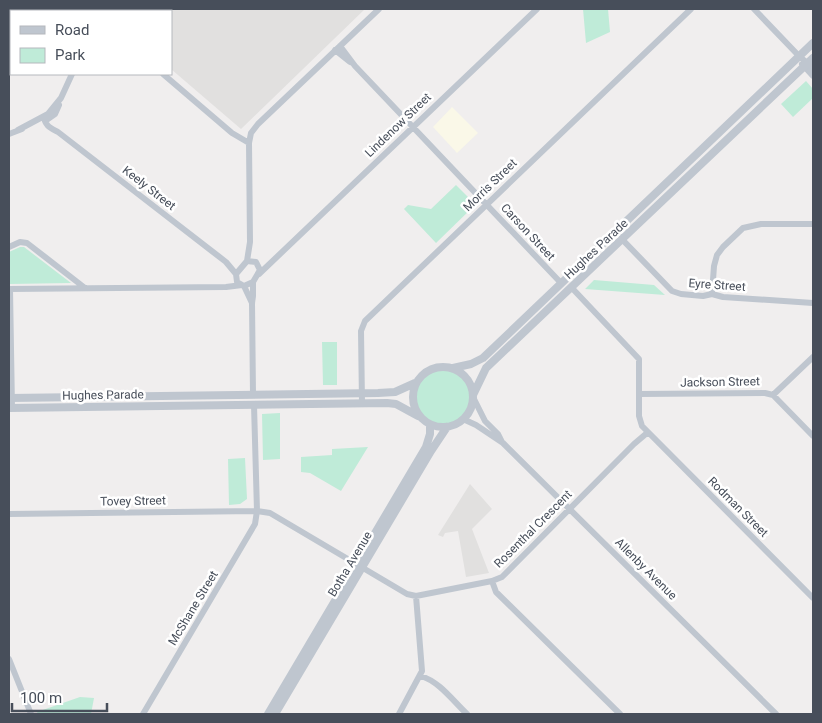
<svg xmlns="http://www.w3.org/2000/svg" width="822" height="723" font-family="Roboto,sans-serif">
<style>
.commercial{fill:#faf8e8}
.education{fill:#e1e0df}
.green{fill:#bfebd8}
.lines{fill:none;stroke-linecap:round;stroke-linejoin:round}
.stream{stroke:#8fc5e5;stroke-width:2}
.minor{stroke:#bfc6cf;stroke-width:6}
.tertiary{stroke:#bfc6cf;stroke-width:8}
.labels{text-anchor:middle;dominant-baseline:central;stroke-width:5;stroke-linejoin:round;paint-order:stroke}
.street-label{font-size:12px;fill:#474e5a;stroke:#fff}
</style>
<rect width="100%" height="100%" fill="#f0eeee"/>
<path class="commercial" d="M452,107L478,133L457,153L433,127Z"/>
<path class="education" d="M111,9H365L241,129L171,69V11H110Z
M470,484L492,509L472,529L489,573L466,577L458,531L445,533L443,537L438,535Z"/>
<path class="green" d="M583,9H608L610,32L586,43Z
M806,81L813,89V98L793,117L781,104Z
M456,185L473,202V207L436,243L404,209L408,205L431,209Z
M20,247H24L71,283L9,284V252Z
M594,280L654,285L665,295L585,289Z
M322,342H337V385H323Z
M414 397a28 28 0 1 1 56 0a28 28 0 1 1-56 0Z
M280,413V459L263,460L262,414Z
M368,447L341,491L310,473L301,472V457L332,455V449Z
M245,458L247,499L240,504L229,505L228,459Z
M80,697L94,698L91,714H38L37,712Z"/>
<g class="lines">
<path class="stream" d="M25,11V9
M9,56L11,53"/>
<path class="minor" d="M754,9L799,56L813,68
M102,11L103,9
M340,46L355,66L561,283
M335,50L350,62
M802,64L813,76
M163,74L232,133L249,143L250,242L247,261
M44,117C45,126 51,128 58,132L226,262L236,274
M45,121L55,114L59,105
M18,130L48,114L61,98L72,74
M9,134L22,129
M249,143L251,133L258,124L379,9
M615,232L672,291L681,294L703,296L712,294L723,297L813,303
M9,247L20,242L27,243L85,288
M247,261L256,262L260,270L253,282L244,286L237,282L236,274Z
M259,274L537,9
M244,286L252,303
M571,287L639,359V416L642,426L813,598
M9,289L226,287L242,285
M10,289L12,408
M712,294L714,266L717,255L723,247L743,228L761,224H813
M639,394L765,393L773,395L813,436
M253,395L252,303L253,296V282
M773,395L813,357
M473,397L485,421L498,434L502,442
M362,403L361,331L365,321L691,9
M254,405L257,511L270,513L407,594L416,596L492,581L502,577L634,444L647,433
M463,419L476,425L503,443L776,714
M9,514L257,511L255,524L143,714
M492,581L496,592L620,714
M9,659L31,714
M421,676C440,682 453,701 467,714
M399,714L422,671L416,596"/>
<path class="tertiary" d="M413 397a30 30 0 1 1 60 0a30 30 0 1 1-60 0Z
M453,368L471,364L483,358L813,43
M473,395L486,368L813,58
M9,398L378,393L395,392L415,383
M9,408L387,403L396,404L418,416
M268,714L426,447L430,434V425
M275,714L431,451L447,427"/>
</g>
<g class="labels">
<g class="street-label">
<text transform="translate(398 125) rotate(-44)">Lindenow Street</text>
<text transform="translate(490 185) rotate(-44)">Morris Street</text>
<text transform="translate(149 188) rotate(38)">Keely Street</text>
<text transform="translate(528 232) rotate(47)">Carson Street</text>
<text transform="translate(596 249) rotate(-43)">Hughes Parade</text>
<text transform="translate(717 285) rotate(4)">Eyre Street</text>
<text transform="translate(720 382) rotate(-1)">Jackson Street</text>
<text transform="translate(103 395) rotate(-1)">Hughes Parade</text>
<text transform="translate(133 501) rotate(-1)">Tovey Street</text>
<text transform="translate(738 507) rotate(45)">Rodman Street</text>
<text transform="translate(533 529) rotate(-45)">Rosenthal Crescent</text>
<text transform="translate(350 564) rotate(-59)">Botha Avenue</text>
<text transform="translate(646 569) rotate(45)">Allenby Avenue</text>
<text transform="translate(193 608) rotate(-59)">McShane Street</text>
</g>
</g>
<rect width="822" height="723" fill="none" stroke="#474e5a" stroke-width="20"/>
<rect x="10" y="10" width="162" height="65" fill="#ffffff" stroke="#b5b8bd"/>
<rect x="20" y="26" width="25" height="8" fill="#bfc6cf" stroke="#b5b8bd"/>
<text x="55" y="35" font-size="15" fill="#474e5a">Road</text>
<rect x="20" y="48" width="25" height="15" fill="#bfebd8" stroke="#b5b8bd"/>
<text x="55" y="60" font-size="15" fill="#474e5a">Park</text>
<path d="M12 703v8h95v-8" fill="none" stroke="#474e5a" stroke-width="2.5"/>
<text x="20" y="703" font-size="15" fill="#474e5a" stroke="#ffffff" stroke-width="4" paint-order="stroke">100 m</text>
</svg>
